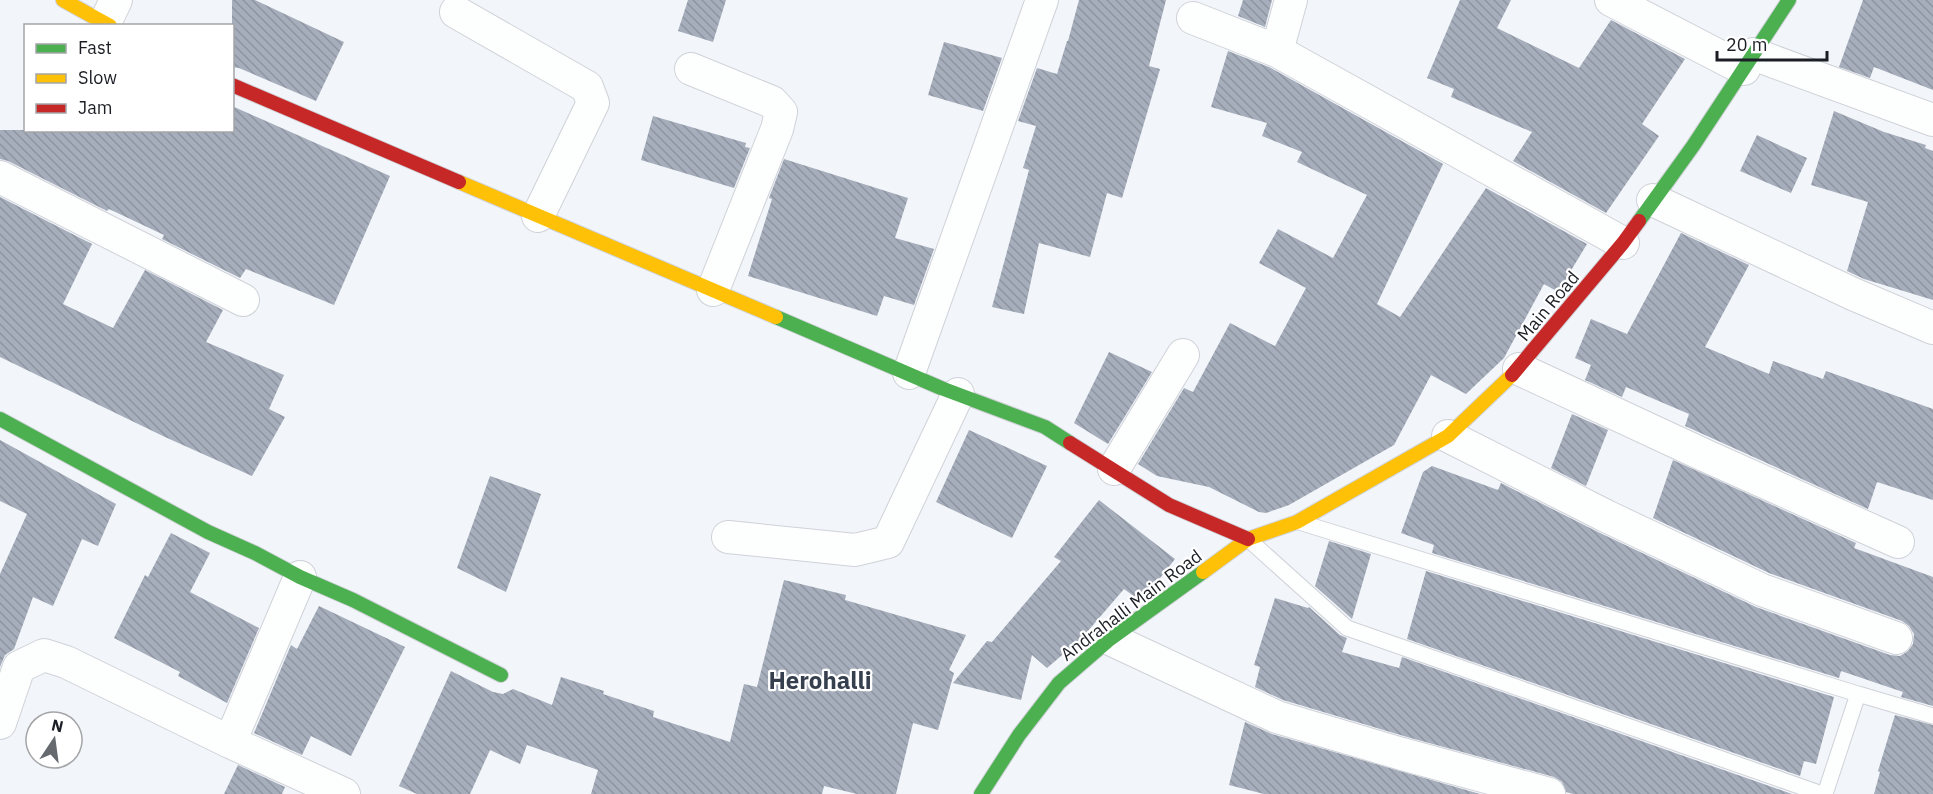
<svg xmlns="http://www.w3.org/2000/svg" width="1933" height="794" font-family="'IBM Plex Sans',sans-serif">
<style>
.building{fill:url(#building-back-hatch)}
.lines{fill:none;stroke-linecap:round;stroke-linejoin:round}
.lane-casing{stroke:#cfd2d8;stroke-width:17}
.street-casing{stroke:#cfd2d8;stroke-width:34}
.fast-casing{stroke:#cfd2d8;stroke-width:16}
.slow-casing{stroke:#cfd2d8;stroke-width:16}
.jam-casing{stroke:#cfd2d8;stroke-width:16}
.lane{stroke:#fdfefe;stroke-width:15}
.street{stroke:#fdfefe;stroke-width:32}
.fast{stroke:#4caf50;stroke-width:14}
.slow{stroke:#ffc107;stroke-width:14}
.jam{stroke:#c62828;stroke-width:14}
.labels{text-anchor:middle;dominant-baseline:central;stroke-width:4.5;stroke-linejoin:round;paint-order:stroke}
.street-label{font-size:18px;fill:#1b1f25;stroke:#fff}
.district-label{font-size:24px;font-weight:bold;fill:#353f4d;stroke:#fff}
</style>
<defs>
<pattern id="building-back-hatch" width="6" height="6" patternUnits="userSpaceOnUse" patternTransform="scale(1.5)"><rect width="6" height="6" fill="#a6aebc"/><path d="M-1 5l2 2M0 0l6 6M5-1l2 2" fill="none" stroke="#8e95a1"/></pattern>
</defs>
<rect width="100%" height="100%" fill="#f2f5f9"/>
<path class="building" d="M232,0H255L344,42L316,101L239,68L232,67Z
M688,0H726L713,42L678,31Z
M1079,0H1166L1149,66L1160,69L1122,198L1107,193L1090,257L1039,243L1024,314L992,307L1029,170L1023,168L1036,126L1018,121L1037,68L1057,74L1067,41H1068Z
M1243,0H1272L1265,27L1238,16Z
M1460,0H1511L1497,28L1579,68L1611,20L1685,59L1642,124L1659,136L1606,213L1513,161L1532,132L1451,97L1454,89L1427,78Z
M1863,0H1933V90L1874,67L1870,78L1839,67Z
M944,42L1002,58L983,111L928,95Z
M1228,51L1269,67L1443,164L1377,304L1400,317L1486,188L1587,244L1558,292L1544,284L1504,358L1466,394L1431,375L1394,445L1289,505L1266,513L1259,512L1209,487L1157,476L1138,464L1184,388L1193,392L1230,323L1275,346L1306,288L1259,263L1278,229L1333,258L1367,195L1297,162L1302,152L1262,136L1267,123L1211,107Z
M232,106L390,176L334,305L246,269L240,278L162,239L164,235L109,209L107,211L8,161L0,159V130H232Z
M1834,111L1884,132L1926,145L1925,148L1933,151V300L1864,279L1847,271L1868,202L1811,185Z
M653,116L746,143L745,147L750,148L734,188L641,160Z
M1757,135L1807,158L1791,193L1740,171Z
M784,159L908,198L895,238L934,249L914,305L884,296L877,316L748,276L772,199L769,198Z
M0,197L92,244L63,304L113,328L145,270L223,310L206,342L284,375L269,409L285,417L252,476L165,437L0,357Z
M1681,233L1749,265L1705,347L1769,374L1773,361L1823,379L1826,371L1933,409V500L1877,482L1868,509L1685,426L1689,414L1626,387L1622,397L1585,380L1591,365L1575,358L1591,319L1627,334Z
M1109,352L1152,372L1108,444L1074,423Z
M1572,414L1608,430L1586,486L1551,468Z
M969,430L1047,466L1012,538L936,502Z
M0,440L116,504L98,546L82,539L53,606L33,597L14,649L5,655L0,667V574L27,514L0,501Z
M1673,460L1856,543L1854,548L1933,577V706L1901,697L1903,692L1841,671L1839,678L1432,553L1434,545L1401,533L1423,472L1432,466L1498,490L1501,483L1598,532L1756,607L1890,655L1900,656L1908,651L1913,644L1914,634L1909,626L1902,621L1769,573L1653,518Z
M490,476L541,494L506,592L457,568Z
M1099,500L1175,559L1157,582L1135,597L1124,589L1081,639L1047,668L1032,655L1021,700L953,683L987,641L992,642L1061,561L1054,557Z
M171,533L210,553L190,592L259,628L227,703L178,676L180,672L114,638L145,575L148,577Z
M1329,541L1371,554L1352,619L1315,586Z
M1426,571L1834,697L1816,764L1804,761L1800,776L1407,639Z
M784,580L846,595L845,600L966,635L949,670L954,673L938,730L913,723L896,794H857L824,786L822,794H591L598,770L527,745L520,764L490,750L470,794H417L399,786L451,671L493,692L503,694L513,689L552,705L561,677L604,691L603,694L654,711L653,717L730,742L744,684L757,687Z
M1275,598L1308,608L1309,607L1340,635L1347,638L1342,652L1399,668L1402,657L1792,794H1573L1566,792L1562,782L1554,777L1407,737L1283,700L1255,687L1260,667L1254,665Z
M319,606L405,647L351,756L311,736L302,755L254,733L291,645L297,649Z
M1895,715L1933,725V794H1874L1880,772L1878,771Z
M1245,722L1272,734L1480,794H1264L1229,785Z
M238,765L285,787L282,794H224Z"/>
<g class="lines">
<g class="lane-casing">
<path id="lane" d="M1299,522L1858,694L1825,794
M1248,539L1347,628L1822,794
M1858,694L1933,716"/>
</g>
<g class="street-casing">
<path id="street" d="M1611,0L1744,69
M456,12L587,87L593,103L538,216
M1193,18L1277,51L1623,243
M105,23L116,0
M1277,51L1291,0
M1753,54L1933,120
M691,69L772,102L781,112L777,129L713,290
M0,177L243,300
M1653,200L1853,294L1933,328
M1519,369L1704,455L1898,542
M909,373L1042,0
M1448,436L1606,516L1762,590L1896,638
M1114,469L1183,355
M728,537L855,550L888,542L958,394
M1110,639L1277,717L1402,754L1549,794
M0,723L19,667L44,655L66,662L230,742L300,577
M230,742L344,794"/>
</g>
<g class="fast-casing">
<path id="fast" d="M1639,221L1693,146L1789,0
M776,317L941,388L1045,427L1070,443
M0,419L208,532L255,553L300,577L353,600L501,675
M981,794L1019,735L1059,683L1110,639L1203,572"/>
</g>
<g class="slow-casing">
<path id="slow" d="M63,0L110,26
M459,182L776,317
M1203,572L1248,539L1297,522L1448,436L1512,375"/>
</g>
<g class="jam-casing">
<path id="jam" d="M232,85L459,182
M1512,375L1623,243L1639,221
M1070,443L1169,505L1248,539"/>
</g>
<use href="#lane" class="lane"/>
<use href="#street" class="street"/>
<use href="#fast" class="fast"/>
<use href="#slow" class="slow"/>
<use href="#jam" class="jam"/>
</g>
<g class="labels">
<g class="street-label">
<text transform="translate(1548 306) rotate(-50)">Main Road</text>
<text transform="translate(1131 605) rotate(-37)">Andrahalli Main Road</text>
</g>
<g class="district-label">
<text x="820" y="680">Herohalli</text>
</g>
</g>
<rect x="24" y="24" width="210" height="108" fill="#ffffff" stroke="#a4a5a8" stroke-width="1.5"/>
<rect x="36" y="44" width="30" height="9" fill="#4caf50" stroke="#a4a5a8" stroke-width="1.5"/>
<text x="78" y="54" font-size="18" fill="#1b1f25">Fast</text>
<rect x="36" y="74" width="30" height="9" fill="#ffc107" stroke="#a4a5a8" stroke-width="1.5"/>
<text x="78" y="84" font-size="18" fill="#1b1f25">Slow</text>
<rect x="36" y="104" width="30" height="9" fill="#c62828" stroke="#a4a5a8" stroke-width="1.5"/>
<text x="78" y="114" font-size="18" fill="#1b1f25">Jam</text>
<g transform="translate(54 740) rotate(13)"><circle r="28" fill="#ffffff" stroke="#a4a5a8" stroke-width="1.5"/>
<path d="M0-4.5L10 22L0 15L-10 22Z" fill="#666a6f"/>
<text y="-9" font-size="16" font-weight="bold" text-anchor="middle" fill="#1b1f25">N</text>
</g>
<path d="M1717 51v9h110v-9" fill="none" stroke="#1b1f25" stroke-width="3"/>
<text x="1726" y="51" font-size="18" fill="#1b1f25" stroke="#ffffff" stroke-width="4.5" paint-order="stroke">20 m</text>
</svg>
